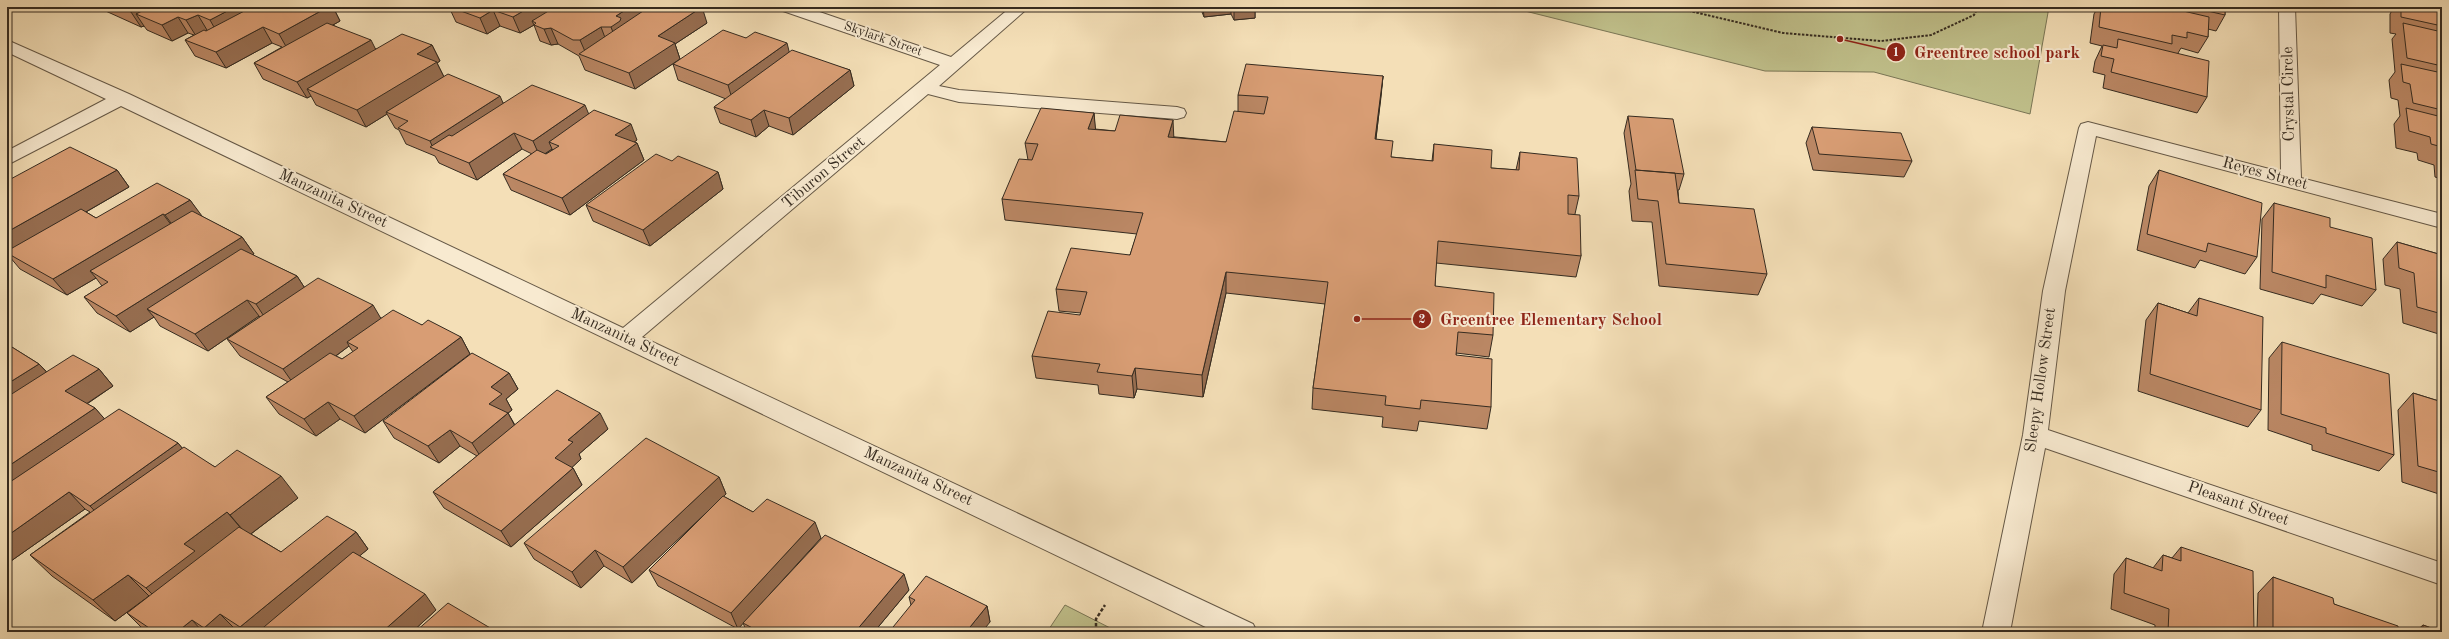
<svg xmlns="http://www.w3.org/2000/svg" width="2449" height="639" font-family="'Old Standard TT',serif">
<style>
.green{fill:#c0c08b;stroke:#7a7656}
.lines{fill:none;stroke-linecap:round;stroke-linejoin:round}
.minor-casing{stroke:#655846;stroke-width:2}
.path-far1{stroke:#352b20;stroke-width:2;stroke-dasharray:2.5 1.5;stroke-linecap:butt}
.path{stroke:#352b20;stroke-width:2.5;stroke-dasharray:3.5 2;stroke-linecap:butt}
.minor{fill:#f8ead0;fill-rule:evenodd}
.wall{fill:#ba8764;stroke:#352b20;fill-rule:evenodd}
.shaded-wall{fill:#976e51;stroke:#352b20}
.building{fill:#d89d74;stroke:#352b20}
.labels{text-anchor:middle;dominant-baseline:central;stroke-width:4;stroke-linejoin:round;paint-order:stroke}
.far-street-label{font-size:13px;fill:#352b20;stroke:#f8ead0}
.street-label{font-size:16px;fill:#352b20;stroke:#f8ead0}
.leader{fill:none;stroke:#8f2418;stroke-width:1.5}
.callout-dot{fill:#8f2418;stroke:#f8ead0;stroke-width:1.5}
.mark-label{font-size:12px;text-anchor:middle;font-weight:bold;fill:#fff}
.callout-label{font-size:17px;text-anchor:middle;font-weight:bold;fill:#8f2418;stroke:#f8ead0;stroke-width:4;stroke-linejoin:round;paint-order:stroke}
</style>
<rect width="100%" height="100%" fill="#f4dfb7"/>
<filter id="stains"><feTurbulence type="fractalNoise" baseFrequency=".005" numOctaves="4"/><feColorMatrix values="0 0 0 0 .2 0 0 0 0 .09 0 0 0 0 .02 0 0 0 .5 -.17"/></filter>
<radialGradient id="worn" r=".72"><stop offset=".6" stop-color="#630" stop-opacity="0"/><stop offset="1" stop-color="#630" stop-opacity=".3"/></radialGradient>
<path class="green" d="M1509,7H2049L2030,114L1874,72L1765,71Z
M1065,605L1118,632H1047Z"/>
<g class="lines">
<g class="minor-casing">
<path id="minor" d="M781,7H805L951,57L1011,7H1029L939,86L959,90L1177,107L1184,109L1186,113L1184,117L1177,119L959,102L928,94L642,337L1253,624L1257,632H1216L121,106L7,165V151L106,99L7,52V40L129,94L623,328L940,65L783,11Z
M2279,7H2295L2301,178L2442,214V228L2096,136L2065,291L2048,430L2442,563V585L2045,448L2010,632H1982L2023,435L2043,291L2079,128L2081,124L2088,122L2281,172Z"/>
</g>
<path class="path-far1" d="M1673,7L1783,33L1881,41L1931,35L1974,15L1978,7"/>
<path class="path" d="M1096,632V619L1105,605"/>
<use href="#minor" class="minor"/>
</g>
<path class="wall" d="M98,7H333L340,21L333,25L376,49L432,45L440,61L437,63L444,77L503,103L589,114L637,140L634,142L637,143L644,160L570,215L511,190L503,174L532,154L522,149L477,180L439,163L435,156L406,144L399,130L395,128L387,114L366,127L316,105L311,96L307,98L263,79L254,63L282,47L272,43L226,68L195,56L185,40L194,35L188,33L172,41L147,30L144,26L141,27L99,8ZM552,149L553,150L546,154H545Z
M449,7H643L644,11L707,23L675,44L680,59L635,89L585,70L579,56L558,44L551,45L540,41L534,25L520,33L500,26L487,34L456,22Z
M1200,7H1280V8L1255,11V18L1234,20L1231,14L1204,17Z
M2098,7H2225V15L2216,31L2208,29V37L2198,53L2181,48L2178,53L2207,97L2197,113L2103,88L2105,75L2093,72L2095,61L2102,46L2090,43L2094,14Z
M2394,7H2442V179L2435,177L2434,165L2418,160L2417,153L2396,148L2394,124L2400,116L2398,100L2391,98L2389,80L2395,72L2392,39L2396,34L2390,33V14Z
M746,38L789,52L850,70L854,86L793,135L769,126L756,137L720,123L714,107L726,99L678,80L673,64Z
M1383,76L1376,139L1391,157L1432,161L1434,144L1491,168L1516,170L1520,152L1579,196L1575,214L1581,256L1576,277L1436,263L1435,286L1493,335L1489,357L1456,353V355L1491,407L1487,429L1419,421L1417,431L1382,427L1383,417L1312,409L1313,388L1325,304L1226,293L1203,397L1137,389L1134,398L1099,394L1098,385L1036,378L1032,356L1080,315L1081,313L1059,311L1056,289L1130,255L1137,234L1005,220L1002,199L1028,160L1025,143L1094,113L1095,129L1226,142L1238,112V95Z
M1628,116L1684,174L1679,190H1678L1679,203L1767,274L1758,295L1659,286L1652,222L1632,221L1629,191L1631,184L1624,133Z
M1812,127L1912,161L1904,177L1813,170L1806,143Z
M117,170L129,187L86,212L96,218L190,200L201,216L242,237L254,254L252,255L297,276L304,287L381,318L422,325L461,337L470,354L365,433L340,419L316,436L279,414L266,397L288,382L240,356L227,339L260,317L259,316L208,351L160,326L154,317L130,332L97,313L84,297L102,286L96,278L67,295L20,269L9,256L7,257V181ZM349,346L353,352L342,359L336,356Z
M2159,170L2257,257L2245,274L2200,260L2195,268L2137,250L2149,186Z
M718,172L723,189L650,246L593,221L586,205Z
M2274,203L2330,227L2376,290L2362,306L2321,294L2313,304L2260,289L2262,219Z
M2397,242L2442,255V335L2403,323L2400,289L2385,285L2383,259Z
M2199,298L2261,410L2248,427L2138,391L2146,320L2158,303L2188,313Z
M2282,342L2394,455L2379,471L2312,450V445L2268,430L2269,358Z
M7,344L39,364L47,372L99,369L113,386L87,404L95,408L104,419L178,443L182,448L215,467L298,498L251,534L281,552L356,532L368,549L359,556L436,610L412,632H239L235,629L232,632H148L143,629L127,613L149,596L115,621L52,576L30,555L90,512L85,509L11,561L7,558Z
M509,373L518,389L506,399L512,410L508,413L515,425L608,429L579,454L581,459L572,467L573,468L582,485L511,547L444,508L433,492L477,456L460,446L439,463L394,438L383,421Z
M2413,393L2442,402V495L2402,482L2398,410Z
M719,477L726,494L723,496L753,512L821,538L761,604L909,590L874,632H747L743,623L738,629L658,586L649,570L713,506L632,583L604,566L581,588L534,559L524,543Z
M2181,547L2254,632H2155V625L2111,609L2114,574L2126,558L2153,568L2163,555L2172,558Z
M2273,577L2334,604L2398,632H2257L2258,593Z
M909,597L987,606L990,622L911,605Z
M2423,625L2442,632H2415Z"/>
<path class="shaded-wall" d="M140,7H182L136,14L144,26L141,27L131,12Z
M235,7H275L219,36L210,20Z
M328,7H333L340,21L288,50L279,34Z
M530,7H562L532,21L534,25L520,33L513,17Z
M630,7H643L646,16L617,43L611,27L616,16Z
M702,7L707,23L675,44L680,59L635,89L629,73L658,36Z
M1203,7H1231V14L1204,17Z
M1234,7H1280V8L1255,11V18L1234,20Z
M493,10L500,26L487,34L480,18Z
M198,15L207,30L196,36L186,20Z
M178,17L188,33L172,41L162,25Z
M263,27L272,43L226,68L216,52Z
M601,27L607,43L587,56L580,40Z
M551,28L558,44L551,45L544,29Z
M371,40L379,56L307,89L311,96L307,98L297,82Z
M787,43L791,59L733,102L728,85Z
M432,45L440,61L437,63L445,79L386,112L387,114L366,127L357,110L417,54Z
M850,70L854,86L793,135L789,118Z
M1383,76L1381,97L1373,161L1375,139Z
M500,96L507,112L433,148L430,141Z
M585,105L592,122L549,142L552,149L540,157L533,141Z
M764,110L769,126L756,137L751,120Z
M1094,113L1096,134L1088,129Z
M1173,120L1174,141L1168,137Z
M631,124L637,140L622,151L615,135Z
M514,133L522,149L477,180L469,163Z
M637,143L644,160L570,215L562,198Z
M117,170L129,187L11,255L7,253V232Z
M718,172L723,189L650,246L643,230Z
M190,200L202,216L177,231L165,215Z
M163,214L175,230L90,271L96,278L67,295L53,279Z
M242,237L254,254L158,315L147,309L154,317L130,332L116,316Z
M1226,272V293L1203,397L1202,375Z
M297,276L308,293L267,321L256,304Z
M247,300L259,316L208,351L195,334Z
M373,305L383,322L347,342L349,346L295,386L283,369Z
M461,337L470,354L365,433L354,416Z
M39,364L54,380L7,411V384Z
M1135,368L1137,389L1134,398L1132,376Z
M99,369L113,386L80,408L65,391Z
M509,373L518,389L506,399L512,410L499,420L489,404L491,387Z
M328,402L340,419L316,436L304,419Z
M95,408L110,425L7,495V467Z
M508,413L517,430L482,459L472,443Z
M600,413L608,429L579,454L581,459L564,475L555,458L568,440Z
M450,430L460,446L439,463L428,446Z
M178,443L192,460L105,522L90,506Z
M573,468L582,485L511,547L501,531Z
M281,476L298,498L248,536L230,515Z
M719,477L726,494L632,583L623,567Z
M69,492L85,509L11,561L7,557V536Z
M227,512L245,533L167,609L146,588L184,544Z
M815,522L821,538L738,629L731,613Z
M356,532L368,549L268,632H245L240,627Z
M595,550L604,566L581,588L572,572Z
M904,574L909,590L874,632H855Z
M128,575L149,596L115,621L93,600Z
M425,594L436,610L412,632H382Z
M987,606L990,622L982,632H966Z
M220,614L235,629L232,632H208L204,628Z
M192,620L203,632H177Z"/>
<path class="building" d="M120,7H140L131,12Z
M150,7H235L210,20L198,15L186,20L178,17L162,25L136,14Z
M252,7H328L279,34L263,27L216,52L185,40L204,30L206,31Z
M450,7H530L513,17L493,10L480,18Z
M555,7H630L616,16L621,18L620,21L611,27H601L580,40H573L551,28L544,29L534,25L536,23L532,21Z
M649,7H702L658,36L675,43L629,73L579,54Z
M2101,7H2166L2209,17L2208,37L2187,32V38L2172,35V44L2099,27Z
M2190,7H2225V15Z
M2401,7H2442V26L2401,17Z
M327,23L371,40L297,82L254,63Z
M2403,23L2442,32V66L2407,58Z
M723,30L746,38L755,32L787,43L728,85L673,64Z
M402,34L432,45L417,54L437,62L357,110L307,89Z
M2118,39L2209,61L2207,97L2111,72L2114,59L2101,56L2103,45L2117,48Z
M792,50L850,70L789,118L764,110L751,120L714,107Z
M1246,64L1383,76L1375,139L1393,141L1391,157L1433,161L1434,144L1492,150L1491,168L1519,170L1520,152L1577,158L1579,196L1568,195V214L1580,215L1581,256L1438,241L1435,286L1494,293L1493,335L1458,332L1456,355L1492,359L1491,407L1421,400L1420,409L1385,405L1386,396L1313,388L1328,282L1226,272L1202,375L1135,368L1132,376L1097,372L1100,364L1032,356L1048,311L1080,315L1087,292L1056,289L1071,248L1130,255L1143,213L1002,199L1019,159L1032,160L1038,144L1025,143L1041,108L1094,113L1088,129L1115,131L1120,115L1173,120L1168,137L1226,142L1234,111L1264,114L1268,97L1238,95Z
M2401,64L2442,73V110L2413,103L2410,84L2403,82Z
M448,74L500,96L430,141L398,128L408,121L386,112Z
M532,85L585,105L533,141L514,133L469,163L430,147L449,135L452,136Z
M2406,108L2442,117V147L2431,144L2430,137L2409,131Z
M594,110L631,124L615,135L637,143L562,198L503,174L537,150L546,154L559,146L549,142Z
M1628,116L1673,119L1684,174L1636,170Z
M1812,127L1901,133L1912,161L1819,154Z
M70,147L117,170L7,232V181Z
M656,154L672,161L678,156L718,172L643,230L586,205Z
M1635,170L1675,173L1679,203L1754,209L1767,274L1666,264L1658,201L1638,199Z
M2159,170L2262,203L2257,257L2208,243L2206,252L2147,234Z
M157,183L190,200L165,215L163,214L53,279L7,253V251L81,209L96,218Z
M2274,203L2330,218V227L2372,238L2376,290L2326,275V288L2272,272Z
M192,211L242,237L116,316L84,297L108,282L90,271Z
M2397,242L2442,255V314L2417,307L2414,273L2399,268Z
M241,249L297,276L256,304L247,300L195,334L147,309Z
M318,278L373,305L283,369L227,339Z
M2199,298L2263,317L2261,410L2150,374L2158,303L2197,316Z
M393,310L422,325L428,320L461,337L354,416L328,402L304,419L266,397L330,353L342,359L358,348L347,342Z
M2282,342L2389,374L2394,455L2326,433V428L2281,414Z
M7,344L39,364L7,384Z
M472,353L509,373L491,387L502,394L489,404L508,413L472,443L450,430L428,446L383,421Z
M73,355L99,369L65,391L95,408L7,467V397Z
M557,390L600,413L568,440L573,442L555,458L573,468L501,531L433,492Z
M2413,393L2442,402V473L2418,466Z
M119,409L178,443L90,506L69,492L7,536V484Z
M646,438L719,477L623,567L595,550L572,572L524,543Z
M184,447L215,467L237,450L281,476L230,515L227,512L184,544L195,551L146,588L128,575L93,600L30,555Z
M723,496L753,512L767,499L815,522L731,613L649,570Z
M327,516L356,532L240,627L220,614L204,628L192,620L177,632H155L127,613L239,527L281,552Z
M825,535L904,574L855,632H760L743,623Z
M2181,547L2253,571L2254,632H2168L2169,609L2124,593L2126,558L2162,571L2163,555L2181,561Z
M353,552L425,594L382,632H258Z
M926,576L987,606L966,632H889L915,600L909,597Z
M2273,577L2333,598L2334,604L2398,626V632H2273Z
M448,603L497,632H415Z
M2423,625L2442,632H2423Z"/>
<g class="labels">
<g class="far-street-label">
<text transform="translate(883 39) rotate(19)">Skylark Street</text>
</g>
<g class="street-label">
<text transform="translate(2289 94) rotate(-91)">Crystal Circle</text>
<text transform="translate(824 173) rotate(-40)">Tiburon Street</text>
<text transform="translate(2265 174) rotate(15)">Reyes Street</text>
<text transform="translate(333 199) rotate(25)">Manzanita Street</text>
<text transform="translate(625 338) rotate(25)">Manzanita Street</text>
<text transform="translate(2041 380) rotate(-82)">Sleepy Hollow Street</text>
<text transform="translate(918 477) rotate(25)">Manzanita Street</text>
<text transform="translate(2238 504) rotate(19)">Pleasant Street</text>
</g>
</g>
<path class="leader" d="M1840 39L1896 52M1357 319L1422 319"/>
<g class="callout-dot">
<circle cx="1840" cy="39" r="4"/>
<circle cx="1357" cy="319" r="4"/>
<circle cx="1896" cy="52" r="10"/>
<circle cx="1422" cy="319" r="10"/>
</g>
<g class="mark-label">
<text x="1896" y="56">1</text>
<text x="1422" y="323">2</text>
</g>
<g class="callout-label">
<text x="1997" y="58">Greentree school park</text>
<text x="1551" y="325">Greentree Elementary School</text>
</g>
<rect width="2449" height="639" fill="none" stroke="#f4dfb7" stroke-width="24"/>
<rect x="8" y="8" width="2433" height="623" fill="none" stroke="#352b20" stroke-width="2"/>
<rect x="12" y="12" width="2425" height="615" fill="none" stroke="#352b20"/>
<rect width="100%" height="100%" filter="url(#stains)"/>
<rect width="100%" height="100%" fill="url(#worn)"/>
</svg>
